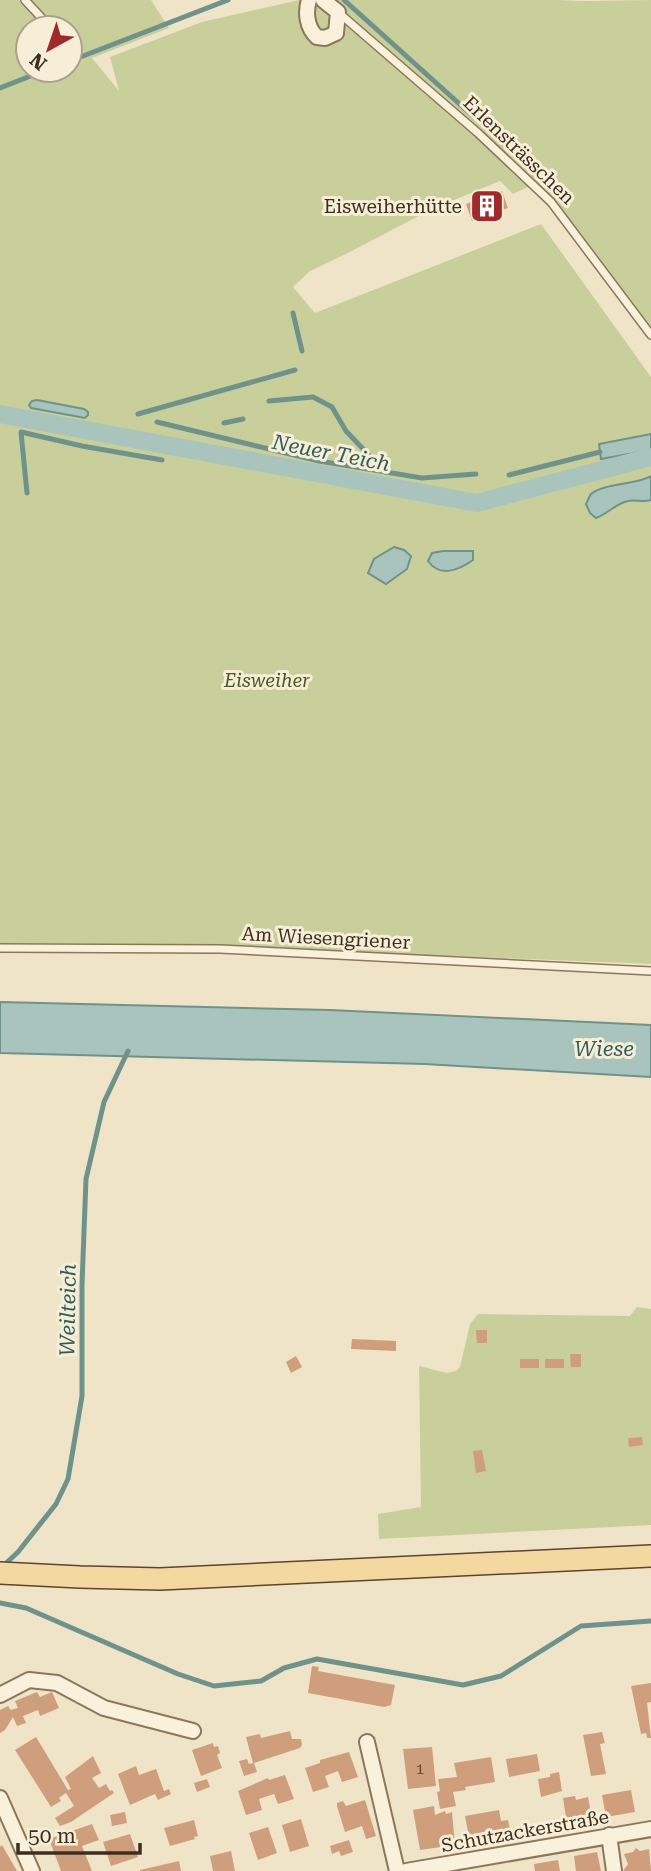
<svg xmlns="http://www.w3.org/2000/svg" width="651" height="1871" font-family="'Roboto Serif',serif">
<style>
.green{fill:#c9cf9b;fill-rule:evenodd}
.water{fill:#a9c4bc;stroke:#6f938a;stroke-width:2}
.lines{fill:none;stroke-linecap:round;stroke-linejoin:round}
.stream{stroke:#6f938a;stroke-width:5}
.canal{stroke:#a9c4bc;stroke-width:18}
.building{fill:#cf9f7d}
.service-casing{stroke:#8d765c;stroke-width:10}
.minor-casing{stroke:#8d765c;stroke-width:18}
.primary-casing{stroke:#5b4430;stroke-width:24}
.service{stroke:#faf1dc;stroke-width:7}
.minor{stroke:#faf1dc;stroke-width:14}
.primary{stroke:#f3d9a0;stroke-width:21}
.labels{text-anchor:middle;dominant-baseline:central;stroke-width:6;stroke-linejoin:round;paint-order:stroke}
.number-label{font-size:16px;fill:#624a37}
.street-label{font-size:19px;fill:#3d2e20;stroke:#f7eed8}
.poi-label{font-size:19px;fill:#3d2e20;stroke:#f7eed8;text-anchor:end}
.park-label{font-size:19px;font-style:italic;fill:#4d5a26;stroke:#f7eed8}
.water-label{font-size:21px;font-style:italic;fill:#2f5d5a;stroke:#f7eed8}
</style>
<rect width="100%" height="100%" fill="#f0e4c8"/>
<path class="green" d="M0,0H151L169,28L92,58L119,91L110,57L202,22L299,0H559C590,2 620,0 651,0V340L547,204L528,187L513,194L500,181L430,210L348,253L310,271L293,287L315,313L541,224L651,377V964L150,944L0,943ZM28,28H70V70H28Z
M637,1307L651,1309V1525L379,1539L378,1514L421,1507L419,1366L447,1373L456,1371L460,1367L470,1324L478,1314L630,1316Z"/>
<path class="water" d="M37,400L84,409L88,412V415L85,418L31,408L29,405L32,401Z
M651,434V450L601,459L599,444Z
M651,476V500C643,503 636,499 628,501C617,503 607,514 596,518L590,513L586,504C588,501 589,496 591,494C604,483 635,485 651,476Z
M394,547L404,550L411,556L407,569L386,584L368,573L374,559Z
M443,551H473V560C459,570 440,578 428,561L432,553Z
M0,1002L330,1010L651,1025V1077L425,1064L0,1053Z"/>
<g class="lines">
<path class="stream" d="M344,0L474,117
M70,61L228,0
M0,88L46,70
M485,127L551,187
M293,313L302,351
M269,401L313,397L332,407L346,431L385,472
M138,414L295,370
M157,422L319,461L422,478L476,474
M224,423L243,419
M21,432L82,446L162,460
M21,432L27,493
M509,475L600,452
M2,1567L18,1552L56,1504L68,1479L82,1396V1285L86,1179L104,1102L128,1051
M0,1603L26,1608L178,1674L214,1686L261,1681L284,1668L317,1659L463,1685L501,1676L581,1626L651,1621"/>
<path class="canal" d="M0,414L477,503L651,457"/>
</g>
<path class="building" d="M502,191L508,208L472,221L466,204Z
M476,1330H487V1343H477Z
M352,1339L396,1341V1351L351,1349Z
M570,1354H581V1367H571Z
M296,1356L302,1367L291,1373L286,1362Z
M520,1359H539V1368H520Z
M545,1359H564V1368H545Z
M642,1437L643,1445L629,1447L628,1438Z
M482,1450L486,1471L476,1473L473,1451Z
M312,1666L319,1667L318,1671L395,1685L391,1705L384,1707L308,1693Z
M651,1683V1702L647,1703L651,1738H647L646,1733L641,1734L631,1686Z
M37,1692L40,1697L52,1692L59,1708L40,1716L38,1710L23,1716L26,1723L17,1726L13,1717L5,1730L0,1733V1710L8,1706L11,1710L18,1708L15,1701Z
M290,1731L292,1739H301L302,1745L300,1748L254,1763L257,1772L244,1776L239,1761L247,1759L249,1764L253,1763L246,1737L260,1734L261,1738Z
M602,1732L605,1743L600,1744L606,1774L591,1776L583,1735Z
M36,1737L68,1790L71,1789L65,1777L93,1756L101,1773L92,1778L99,1788L106,1784L110,1791L112,1790L114,1793L71,1822L60,1826L55,1818L74,1806L66,1793L59,1798L61,1801L51,1807L15,1750Z
M213,1743L214,1747L218,1746L220,1753L217,1755L222,1768L201,1776L192,1750Z
M432,1747L436,1786L408,1789L403,1749Z
M349,1752L358,1777L342,1782L338,1771L325,1776L329,1787L313,1792L305,1768L320,1763V1760Z
M537,1754L540,1771L509,1777L506,1759Z
M491,1757L495,1782L465,1787L466,1790L453,1792L456,1806L440,1809L437,1792L440,1791L438,1779L457,1777L454,1763Z
M136,1766L139,1775L156,1769L164,1791L169,1789L171,1794L158,1800L155,1794L130,1805L118,1774Z
M559,1772L562,1791L541,1797L538,1779L550,1777V1774Z
M285,1775L294,1799L278,1804L274,1794L259,1799L262,1810L246,1815L238,1791L268,1778L269,1780Z
M207,1779L210,1787L197,1792L194,1783Z
M631,1790L635,1812L606,1817L602,1795Z
M575,1796L576,1800L588,1797L592,1819L567,1824L563,1798Z
M365,1800L376,1836L366,1839L362,1826L345,1832L337,1806V1803L343,1801L346,1806Z
M434,1806L435,1815L445,1811L446,1814L452,1812L455,1845L420,1850L413,1810Z
M499,1810L501,1821L508,1820L511,1834L470,1842L465,1816Z
M125,1812L127,1823L112,1826L110,1815Z
M301,1819L309,1846L290,1852L282,1825Z
M194,1820L198,1836L194,1837L195,1839L170,1846L164,1828Z
M92,1824L99,1840L82,1846L92,1871H61L49,1839Z
M268,1827L277,1853L258,1860L249,1833Z
M130,1834L138,1857L111,1866L103,1842Z
M349,1840L353,1852L341,1856L339,1851L332,1854L330,1846Z
M2,1845L17,1871H0V1847Z
M636,1848L640,1851L649,1849L651,1871H623L628,1864L624,1854L633,1852Z
M231,1851L235,1871H213L210,1856Z
M597,1852L601,1871H576L574,1856Z
M558,1860L560,1871H535L534,1864Z
M179,1861L181,1871H140V1870Z"/>
<g class="lines">
<g class="service-casing">
<path id="service" d="M25,0L51,28
M339,13L478,133L551,202L651,335
M0,948L220,949L651,971"/>
</g>
<g class="minor-casing">
<path id="minor" d="M309,0C305,13 307,28 317,37L325,38L336,33L338,12L323,0
M0,1695L29,1680L57,1683L104,1708L193,1731
M367,1742L397,1871
M0,1798L32,1871
M609,1835L614,1871
M406,1871L651,1829"/>
</g>
<g class="primary-casing">
<path id="primary" d="M0,1573L80,1577L160,1579L651,1556"/>
</g>
<use href="#service" class="service"/>
<use href="#minor" class="minor"/>
<use href="#primary" class="primary"/>
</g>
<defs>
<g id="building-square" transform="scale(1.75)"><rect x="-9" y="-9" width="18" height="18" rx="4" fill="#9e2a2b" stroke="#f7eed8"/><path d="M-4-6H4V6H1V3H-1V6H-4ZM-2.5-4.3h1.7v1.8h-1.7ZM.8-4.3h1.7v1.8H.8ZM-2.5-1h1.7V.8h-1.7ZM.8-1h1.7V.8H.8Z" fill="#fff"/></g>
</defs>
<g fill-rule="evenodd">
<use href="#building-square" x="487" y="206"/>
</g>
<g class="labels">
<g class="number-label">
<text x="420" y="1768">1</text>
</g>
<g class="street-label">
<text transform="translate(519 150) rotate(44)">Erlensträsschen</text>
<text transform="translate(326 938) rotate(3)">Am Wiesengriener</text>
<text transform="translate(525 1831) rotate(-10)">Schutzackerstraße</text>
</g>
<g class="poi-label">
<text x="462" y="206">Eisweiherhütte</text>
</g>
<g class="park-label">
<text x="267" y="680">Eisweiher</text>
</g>
<g class="water-label">
<text transform="translate(331 453) rotate(11)">Neuer Teich</text>
<text x="604" y="1049">Wiese</text>
<text transform="translate(68 1310) rotate(-89)">Weilteich</text>
</g>
</g>
<g transform="translate(49 49) rotate(220)"><circle r="33" fill="#f7eed8" stroke="#ada18e" stroke-width="2"/>
<path d="M0-5L12 26L0 18L-12 26Z" fill="#9e2a2b"/>
<text y="-10" font-size="19" font-weight="bold" text-anchor="middle" fill="#3d2e20">N</text>
</g>
<path d="M18 1843v10h122v-10" fill="none" stroke="#3d2e20" stroke-width="3.5"/>
<text x="28" y="1843" font-size="21" fill="#3d2e20" stroke="#f7eed8" stroke-width="5" paint-order="stroke">50 m</text>
</svg>
